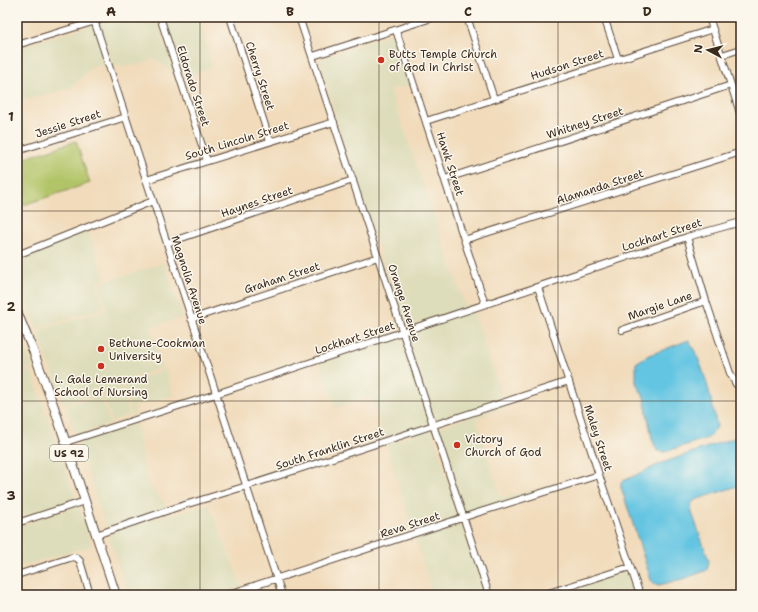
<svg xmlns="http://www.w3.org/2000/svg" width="758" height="612" font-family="'Shantell Sans',sans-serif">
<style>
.built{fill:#deddbb}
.green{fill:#b2c467;stroke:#767742}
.water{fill:#64c5e2;stroke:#507880}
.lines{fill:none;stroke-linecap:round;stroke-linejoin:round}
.minor-casing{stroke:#564536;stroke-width:8}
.major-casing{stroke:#564536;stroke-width:10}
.minor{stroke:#fff;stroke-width:6}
.major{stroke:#fff;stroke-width:8}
.grid{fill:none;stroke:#3b2a1e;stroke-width:1;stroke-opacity:0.55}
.poi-dot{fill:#c8321e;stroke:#fbf7ec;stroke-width:1.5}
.labels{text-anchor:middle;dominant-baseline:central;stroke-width:3;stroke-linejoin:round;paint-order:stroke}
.shield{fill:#fbf7ec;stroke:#75685c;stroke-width:1}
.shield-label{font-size:10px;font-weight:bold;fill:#3b2a1e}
.poi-label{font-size:11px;fill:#3b2a1e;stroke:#fbf7ec;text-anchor:start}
.street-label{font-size:11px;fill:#3b2a1e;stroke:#fbf7ec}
.neatline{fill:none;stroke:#3b2a1e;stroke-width:1.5}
.grid-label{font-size:13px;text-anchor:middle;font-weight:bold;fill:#3b2a1e}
</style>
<rect width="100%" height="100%" fill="#fbf7ec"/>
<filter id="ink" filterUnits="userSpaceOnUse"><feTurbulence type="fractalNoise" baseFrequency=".025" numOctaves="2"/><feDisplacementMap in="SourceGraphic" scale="8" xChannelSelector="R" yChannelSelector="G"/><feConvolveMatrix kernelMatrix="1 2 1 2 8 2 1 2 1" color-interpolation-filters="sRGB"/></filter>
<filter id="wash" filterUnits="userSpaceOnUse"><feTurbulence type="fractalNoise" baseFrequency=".012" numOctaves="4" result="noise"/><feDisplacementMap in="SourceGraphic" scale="16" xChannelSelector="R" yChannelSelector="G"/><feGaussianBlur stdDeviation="0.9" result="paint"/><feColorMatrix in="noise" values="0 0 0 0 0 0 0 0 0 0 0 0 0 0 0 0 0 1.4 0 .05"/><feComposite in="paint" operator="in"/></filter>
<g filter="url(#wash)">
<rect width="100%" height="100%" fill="#f1dbbb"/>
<path class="built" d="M119,17H156L175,73L171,71L154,58L141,65L113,66L99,24Z
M163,17H199L212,67L187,77L182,75Z
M93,25L106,66L94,65L71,88L18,102L29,138L17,141V48Z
M394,33L411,85L390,89L464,303L468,307L405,328L343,140L319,59Z
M88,230L105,279L98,282L97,284L104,308L37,328L17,284V258Z
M164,263L183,317L151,327L162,368L120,383L130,415L112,421L102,392L64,404L37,331L107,310L99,284Z
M472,311L474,313L503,400L435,422L407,334Z
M17,328L25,346L35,373L33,369L32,368L17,372Z
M400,336L429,424L384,438L371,397L336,408L320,363Z
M165,369L173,395L134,407L135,417L76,435L66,406L100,395L110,422L113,423L131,418L132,417V415L123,385L163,370Z
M31,370L76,499L17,517V374Z
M505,405V407L476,419L501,498L588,476L465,514L437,428Z
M136,423L137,432L147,482L167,508L106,528L78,441Z
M431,429L459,516L413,531L386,444Z
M209,505L242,587L217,595H129L108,534L171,513L173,515Z
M79,506L92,546L17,567V526Z
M461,522L485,595H433L415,537Z
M628,571L636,595H552Z"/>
<path class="green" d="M76,141L90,183L17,207V161Z"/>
<path class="water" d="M689,340C704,366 711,397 717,427L708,438L664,452L657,451L652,439L644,397L636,383V363L647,356Z
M741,436V485L698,499L692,502L691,510L709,561L707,570L686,578L659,585L652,583L621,487V482L662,463L719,443Z"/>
</g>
<g filter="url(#ink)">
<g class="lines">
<g class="minor-casing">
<path id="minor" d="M93,17L282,595
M160,17L207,161
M230,17L270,141
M299,17L489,595
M467,17L494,99
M604,17L618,59
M709,17L741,116
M396,30L485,304
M17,45L109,17
M722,55L741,49
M313,56L435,17
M426,121L713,29
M17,151L126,117
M445,179L731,85
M146,180L334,122
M687,237L706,301L730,373L736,384L741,387
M464,240L741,152
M167,243L353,180
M17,255L153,201
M538,287L599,475L640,595
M191,319L378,257
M622,330L706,301
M66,442L216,394L687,237L741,222
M17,523L85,501
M96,535L178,507L250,485L569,381
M17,575L73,557L77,558L80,561L89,591L87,593L81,595
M226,595L477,513L599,475
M542,595L630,567"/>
</g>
<g class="major-casing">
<path id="major" d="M17,312L34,353L54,407L116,595"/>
</g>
<use href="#minor" class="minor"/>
<use href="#major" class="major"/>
</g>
</g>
<path class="grid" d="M200,17V595M379,17V595M558,17V595M17,211H741M17,401H741"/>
<g class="poi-dot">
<circle cx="381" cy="60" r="4"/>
<circle cx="101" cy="349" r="4"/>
<circle cx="101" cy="366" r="4"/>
<circle cx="457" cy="445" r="4"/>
</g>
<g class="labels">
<rect class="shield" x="50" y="445" width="38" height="16" rx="3"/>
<g class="shield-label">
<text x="69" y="453">US 92</text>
</g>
<g class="poi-label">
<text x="389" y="54">Butts Temple Church<tspan x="389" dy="13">of God in Christ</tspan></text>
<text x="109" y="343">Bethune-Cookman<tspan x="109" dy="13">University</tspan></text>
<text x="101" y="379" text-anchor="middle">L. Gale Lemerand<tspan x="101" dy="13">School of Nursing</tspan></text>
<text x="465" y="439">Victory<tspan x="465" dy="13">Church of God</tspan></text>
</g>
<g class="street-label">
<text transform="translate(567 65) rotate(-18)">Hudson Street</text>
<text transform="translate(260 76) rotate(72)">Cherry Street</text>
<text transform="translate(193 86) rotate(72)">Eldorado Street</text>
<text transform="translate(585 123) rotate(-18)">Whitney Street</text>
<text transform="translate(68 124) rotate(-18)">Jessie Street</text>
<text transform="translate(237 141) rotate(-17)">South Lincoln Street</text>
<text transform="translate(450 164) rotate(72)">Hawk Street</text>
<text transform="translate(600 187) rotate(-18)">Alamanda Street</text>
<text transform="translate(257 202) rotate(-19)">Haynes Street</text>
<text transform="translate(662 235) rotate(-18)">Lockhart Street</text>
<text transform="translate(282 278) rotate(-18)">Graham Street</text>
<text transform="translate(189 280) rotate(72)">Magnolia Avenue</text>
<text transform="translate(404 303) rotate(72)">Orange Avenue</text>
<text transform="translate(660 306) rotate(-19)">Margie Lane</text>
<text transform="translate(355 338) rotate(-18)">Lockhart Street</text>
<text transform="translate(598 438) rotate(72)">Maley Street</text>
<text transform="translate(330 449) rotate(-18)">South Franklin Street</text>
<text transform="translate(410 525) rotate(-18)">Reva Street</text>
</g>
</g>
<rect width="758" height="612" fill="none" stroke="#fbf7ec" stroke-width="44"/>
<g transform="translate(708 50) rotate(277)" stroke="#fbf7ec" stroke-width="3" paint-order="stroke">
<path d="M0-3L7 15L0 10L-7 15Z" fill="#3b2a1e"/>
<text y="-6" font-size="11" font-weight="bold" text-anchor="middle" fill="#3b2a1e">N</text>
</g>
<rect x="22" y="22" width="714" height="568" class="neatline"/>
<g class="grid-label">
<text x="111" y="16">A</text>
<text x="290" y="16">B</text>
<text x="468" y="16">C</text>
<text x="647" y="16">D</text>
<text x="11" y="121">1</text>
<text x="11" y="311">2</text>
<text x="11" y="500">3</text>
</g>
</svg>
